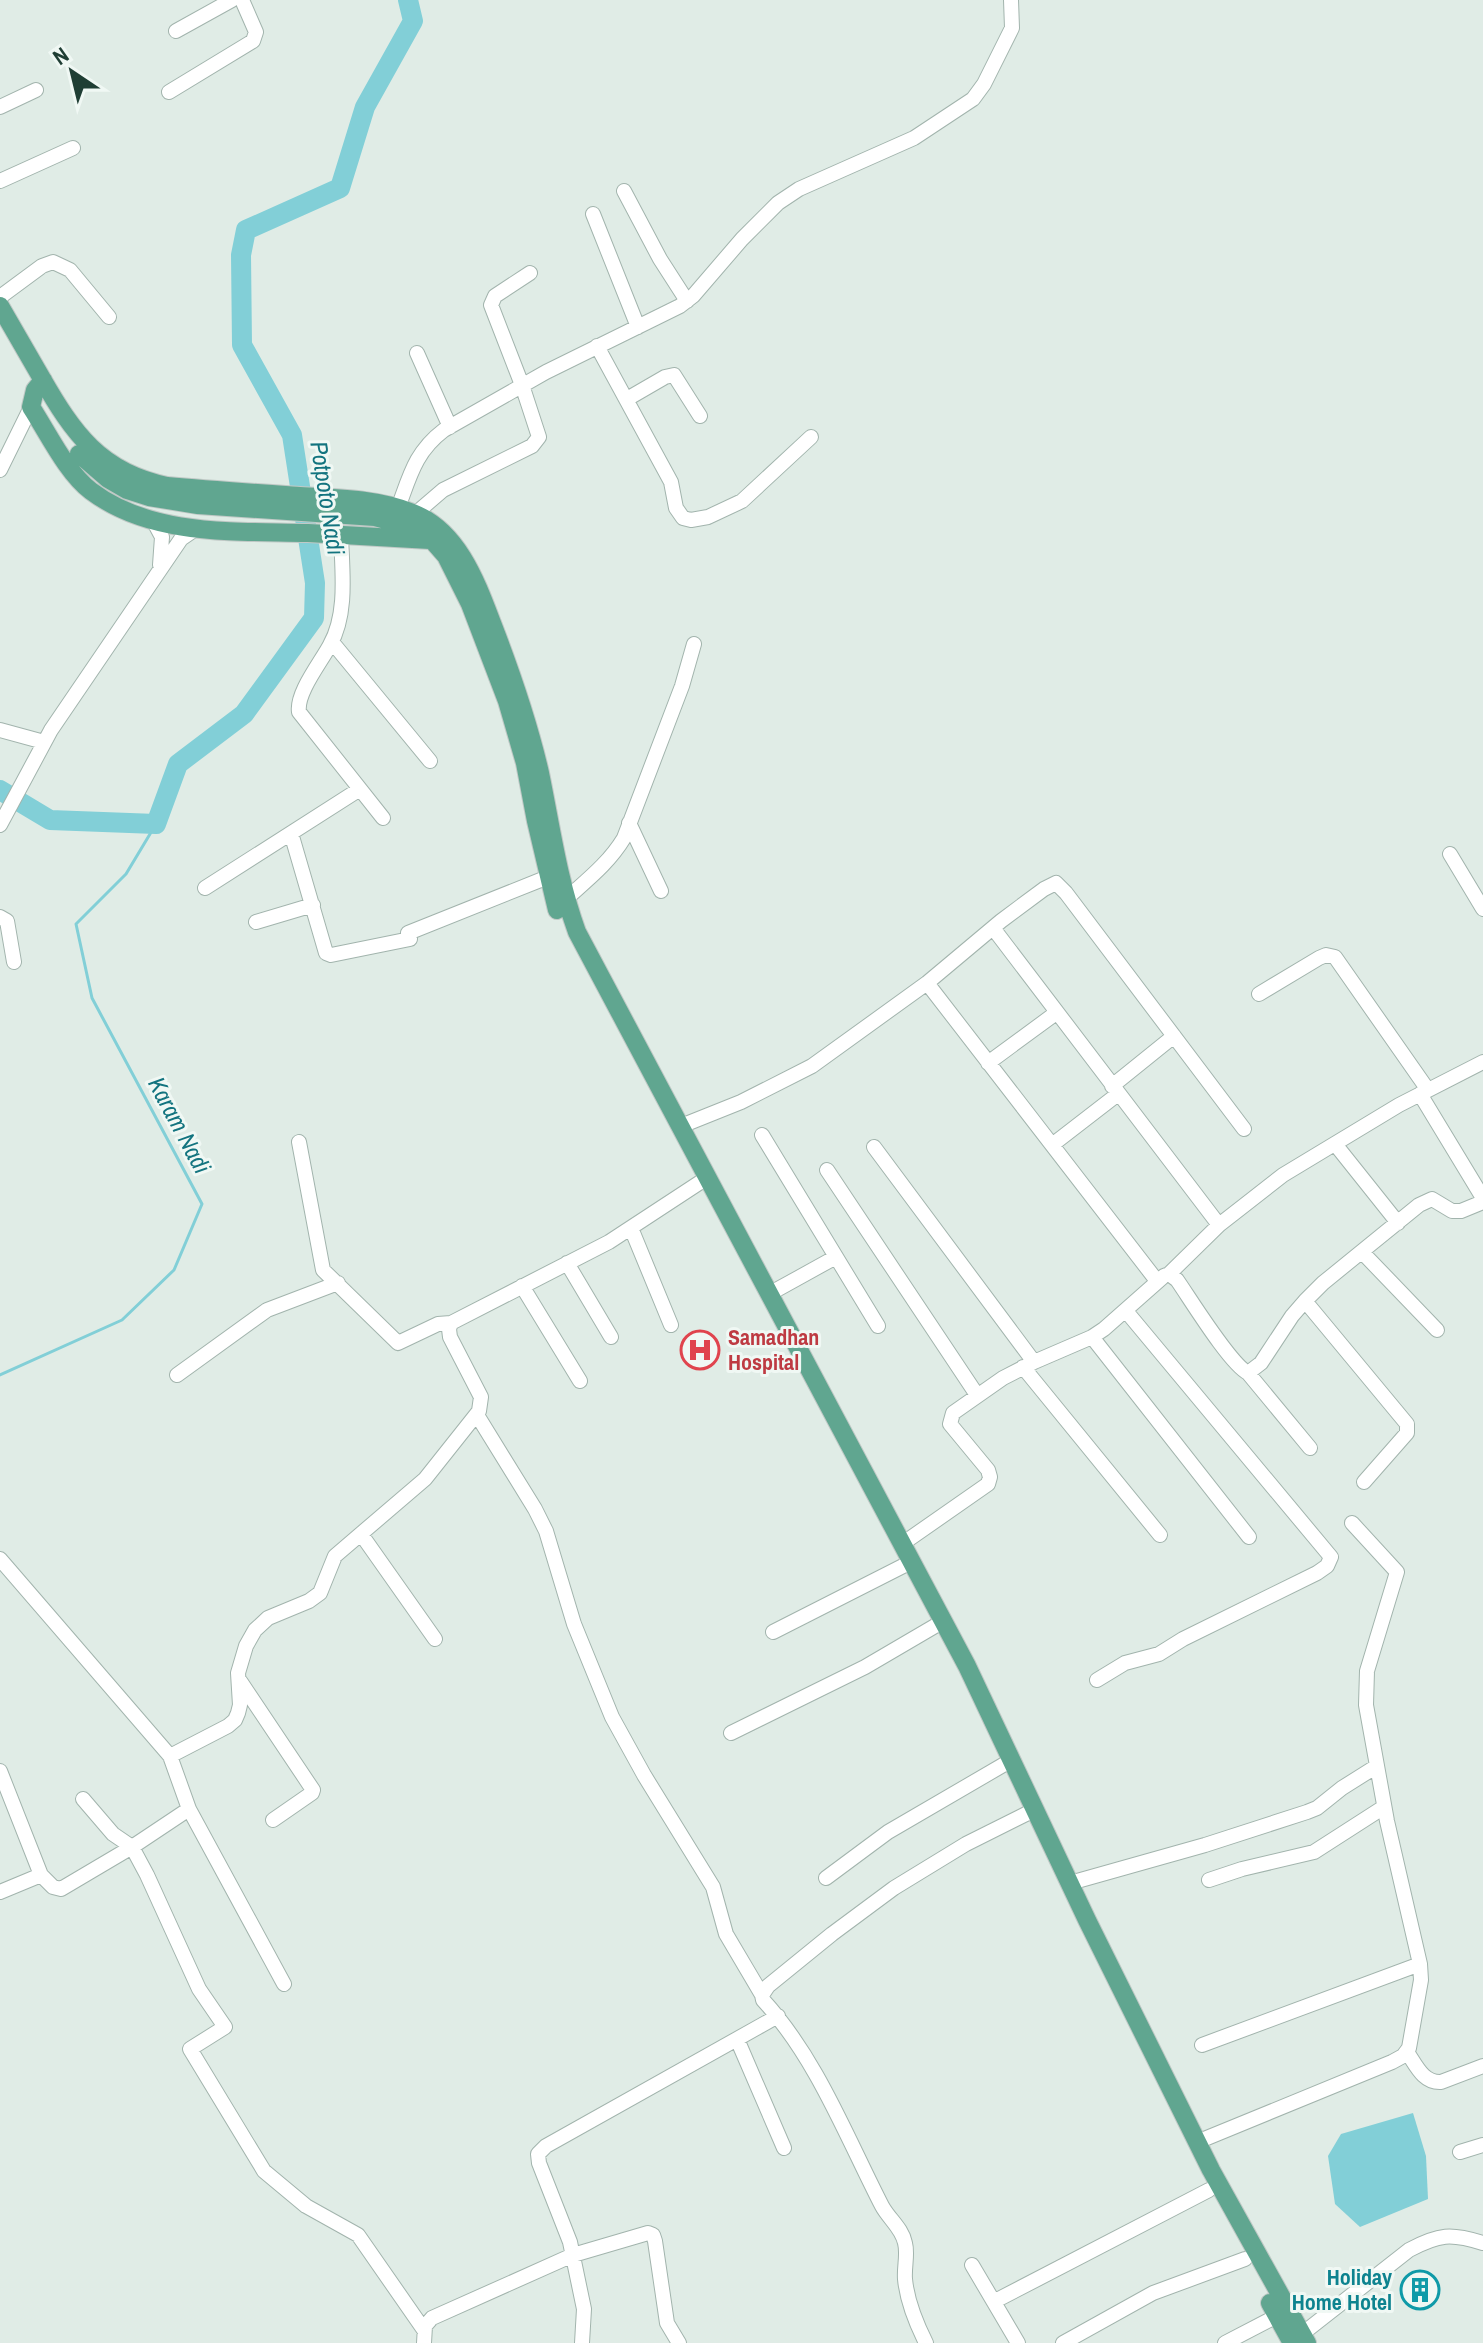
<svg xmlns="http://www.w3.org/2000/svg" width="1483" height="2343" font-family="'Archivo Narrow',sans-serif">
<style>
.water{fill:#82cfd7}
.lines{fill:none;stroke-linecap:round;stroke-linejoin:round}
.stream{stroke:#82cfd7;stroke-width:3}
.river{stroke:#82cfd7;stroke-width:20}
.minor-casing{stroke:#a2b4ad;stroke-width:16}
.major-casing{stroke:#c0c9c6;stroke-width:20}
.minor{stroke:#fff;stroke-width:14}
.major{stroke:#60a690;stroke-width:18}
.labels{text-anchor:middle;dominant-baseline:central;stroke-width:6;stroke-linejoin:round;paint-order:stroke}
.health-label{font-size:22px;font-weight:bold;fill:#be3a42;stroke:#f0f8f4;text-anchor:start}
.culture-label{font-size:22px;font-weight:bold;fill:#0d838f;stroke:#f0f8f4;text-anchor:end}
.water-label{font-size:24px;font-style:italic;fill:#13747f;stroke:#f0f8f4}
</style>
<rect width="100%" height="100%" fill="#e0ece6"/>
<path class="water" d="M1413,2113L1426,2156L1428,2199L1360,2227L1335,2204L1328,2156L1341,2134Z"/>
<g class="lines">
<path class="stream" d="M0,1375L122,1320L174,1270L202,1204L92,998L76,924L126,874L156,824"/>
<path class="river" d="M0,790L50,820L156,824L178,764L244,714L314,618L315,583L292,435L242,345L241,255L246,230L340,188L365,107L413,21L408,0"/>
<g class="minor-casing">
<path id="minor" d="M176,31L232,0
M169,92L253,41L256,32L242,0
M0,107L36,90
M0,181L73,148
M624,191L660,259L687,301
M593,214L638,327
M0,297L42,266L53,262L70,270L109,317
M597,346L671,482L676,508L683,518L691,520L708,517L742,501L811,437
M417,353L450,427
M627,399L665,377L674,375L700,416
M0,470L31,407
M398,508C410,476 415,452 444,430L546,372L680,306L693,296L742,239L778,203L799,189L914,138L973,99L984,84L1012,28L1011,0
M415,514L443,490L532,446L539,437L522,385L491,305L495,296L530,273
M154,522L162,537L160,565
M341,535C342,570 348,613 330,645C321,662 296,693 299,712L383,818
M332,642L430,761
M0,730L44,742
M629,823L661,891
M0,825L51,730L181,539L197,528
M291,833L326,953L331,955L410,939
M1450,854L1483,909
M205,888L360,789
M566,899C587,880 609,863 624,838L682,686L694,644
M0,917L7,921L14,962
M256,922L313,905
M993,928L1219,1225
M408,933L548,877
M927,983L1157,1281
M1259,994L1319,958L1326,955L1335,957L1428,1090
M988,1063L1056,1013
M1112,1086L1174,1036
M1420,1094L1483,1198
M681,1126L741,1102L812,1066L927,983L1001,921L1044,889L1056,883L1066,893L1244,1129
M762,1135L878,1326
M299,1142L323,1270L398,1343L438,1324L451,1323
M1335,1144L1398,1223
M1052,1145L1118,1094
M874,1147L1034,1362
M827,1170L977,1395
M631,1228L671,1325
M1362,1252L1437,1330
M567,1263L611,1337
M1169,1274L1219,1225L1283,1175L1399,1105L1483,1062
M522,1286L580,1381
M769,1294L836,1257
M1305,1301L1407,1424V1433L1364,1482
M1092,1337L1249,1537
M1023,1367L1160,1535
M1248,1373L1310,1448
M177,1375L267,1310L338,1283
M477,1415L535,1509L546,1531L574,1624L612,1717L644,1775L713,1887L726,1934L762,1995
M361,1534L435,1639
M902,1544L988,1484L990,1477L988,1470L950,1424L953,1413L1003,1378L1034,1362L1092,1337L1104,1329L1164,1276L1169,1274L1177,1280C1191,1300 1230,1364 1248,1373L1261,1363L1292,1316L1305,1301L1323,1283L1419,1205L1432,1199L1452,1211H1461L1483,1202
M0,1559L170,1756
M773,1632L903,1566
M1097,1680L1125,1663L1159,1654L1183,1639L1317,1573L1327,1566L1331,1557L1126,1311
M240,1681L313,1790L312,1793L273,1820
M731,1733L865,1667L935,1626
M0,1771L41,1875
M189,1809L284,1984
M826,1878L888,1832L1003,1765
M1209,1880L1242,1869L1314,1852L1384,1807
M1070,1883L1205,1845L1307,1812L1317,1808L1342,1788L1377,1766
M0,1892L41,1875L53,1887L61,1889L132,1847L113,1834L83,1799
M737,2039L784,2148
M1202,2045L1420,1964
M1407,2052C1416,2065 1423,2083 1441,2082L1483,2066
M1197,2142L1392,2062L1403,2056L1409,2048L1421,1980L1420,1964L1387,1821L1366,1705L1367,1671L1397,1572L1352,1523
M1460,2152L1483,2145
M972,2265L1018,2343
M995,2301L1209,2190
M424,2330L358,2235L306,2206L264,2171L190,2049L225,2027L199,1989L147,1875L132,1847L189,1809L170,1756L228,1726L235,1720L238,1713L240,1705L238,1673L246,1646L255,1630L268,1618L309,1601L320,1593L335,1556L425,1479L479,1411L481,1397L450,1337L449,1329L451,1323L609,1242L699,1183
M1302,2334L1409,2250C1439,2234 1451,2233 1483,2243
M424,2343L425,2326L432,2318L573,2255L648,2233L653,2235L655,2241L667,2323L679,2343
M582,2343L584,2309L570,2242L539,2163L538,2154L546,2146L778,2016
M926,2343C916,2323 907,2301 905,2279C904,2267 908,2254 905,2243C902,2228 889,2219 882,2206C846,2136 817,2059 763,2000L762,1995L768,1986L832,1934L894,1888L966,1844L1026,1814
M1063,2343L1153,2293L1245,2259
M1225,2343L1277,2316"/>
</g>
<g class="major-casing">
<path id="major" d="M0,306C14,330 27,353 41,377C73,433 100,472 167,486C211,490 256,493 300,496C338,498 378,499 413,513C458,531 476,581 492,623C511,672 528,721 540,773C551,826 558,880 577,932L967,1666L1087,1920L1211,2170L1307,2343
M43,380L35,390L31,407C48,433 67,473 91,491C152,537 236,531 308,533C349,535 389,538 430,540
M79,454L108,479L127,490L149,497L198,505L375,517L408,526L432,540L446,556L470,604L507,701L525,763L536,821L557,910
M1270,2303L1292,2343"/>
</g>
<use href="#minor" class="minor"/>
<use href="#major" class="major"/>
</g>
<defs>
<g id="hospital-ring" transform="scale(2)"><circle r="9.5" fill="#f0f8f4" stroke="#e0444e" stroke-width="1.5"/><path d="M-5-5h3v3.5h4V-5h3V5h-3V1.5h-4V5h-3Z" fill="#e0444e"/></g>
<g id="building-ring" transform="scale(2)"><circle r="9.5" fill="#f0f8f4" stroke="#0f9aa8" stroke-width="1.5"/><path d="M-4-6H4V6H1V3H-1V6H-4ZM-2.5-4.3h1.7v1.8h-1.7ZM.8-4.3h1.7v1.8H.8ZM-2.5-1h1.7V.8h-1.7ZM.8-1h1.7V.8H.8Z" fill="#0f9aa8"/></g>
</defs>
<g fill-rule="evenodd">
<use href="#hospital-ring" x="700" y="1350"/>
<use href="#building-ring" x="1420" y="2290"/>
</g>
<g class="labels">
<g class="health-label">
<text x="728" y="1337">Samadhan<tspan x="728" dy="25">Hospital</tspan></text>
</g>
<g class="culture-label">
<text x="1392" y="2277">Holiday<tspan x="1392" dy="25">Home Hotel</tspan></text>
</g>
<g class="water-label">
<text transform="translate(328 498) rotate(81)">Potpoto Nadi</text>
<text transform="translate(180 1125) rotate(62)">Karam Nadi</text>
</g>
</g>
<g transform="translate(72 72) rotate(325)" stroke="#f0f8f4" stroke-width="6" paint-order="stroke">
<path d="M0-6L14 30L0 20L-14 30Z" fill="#1f3e34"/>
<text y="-12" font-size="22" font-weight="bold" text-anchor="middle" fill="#1f3e34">N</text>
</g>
</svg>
